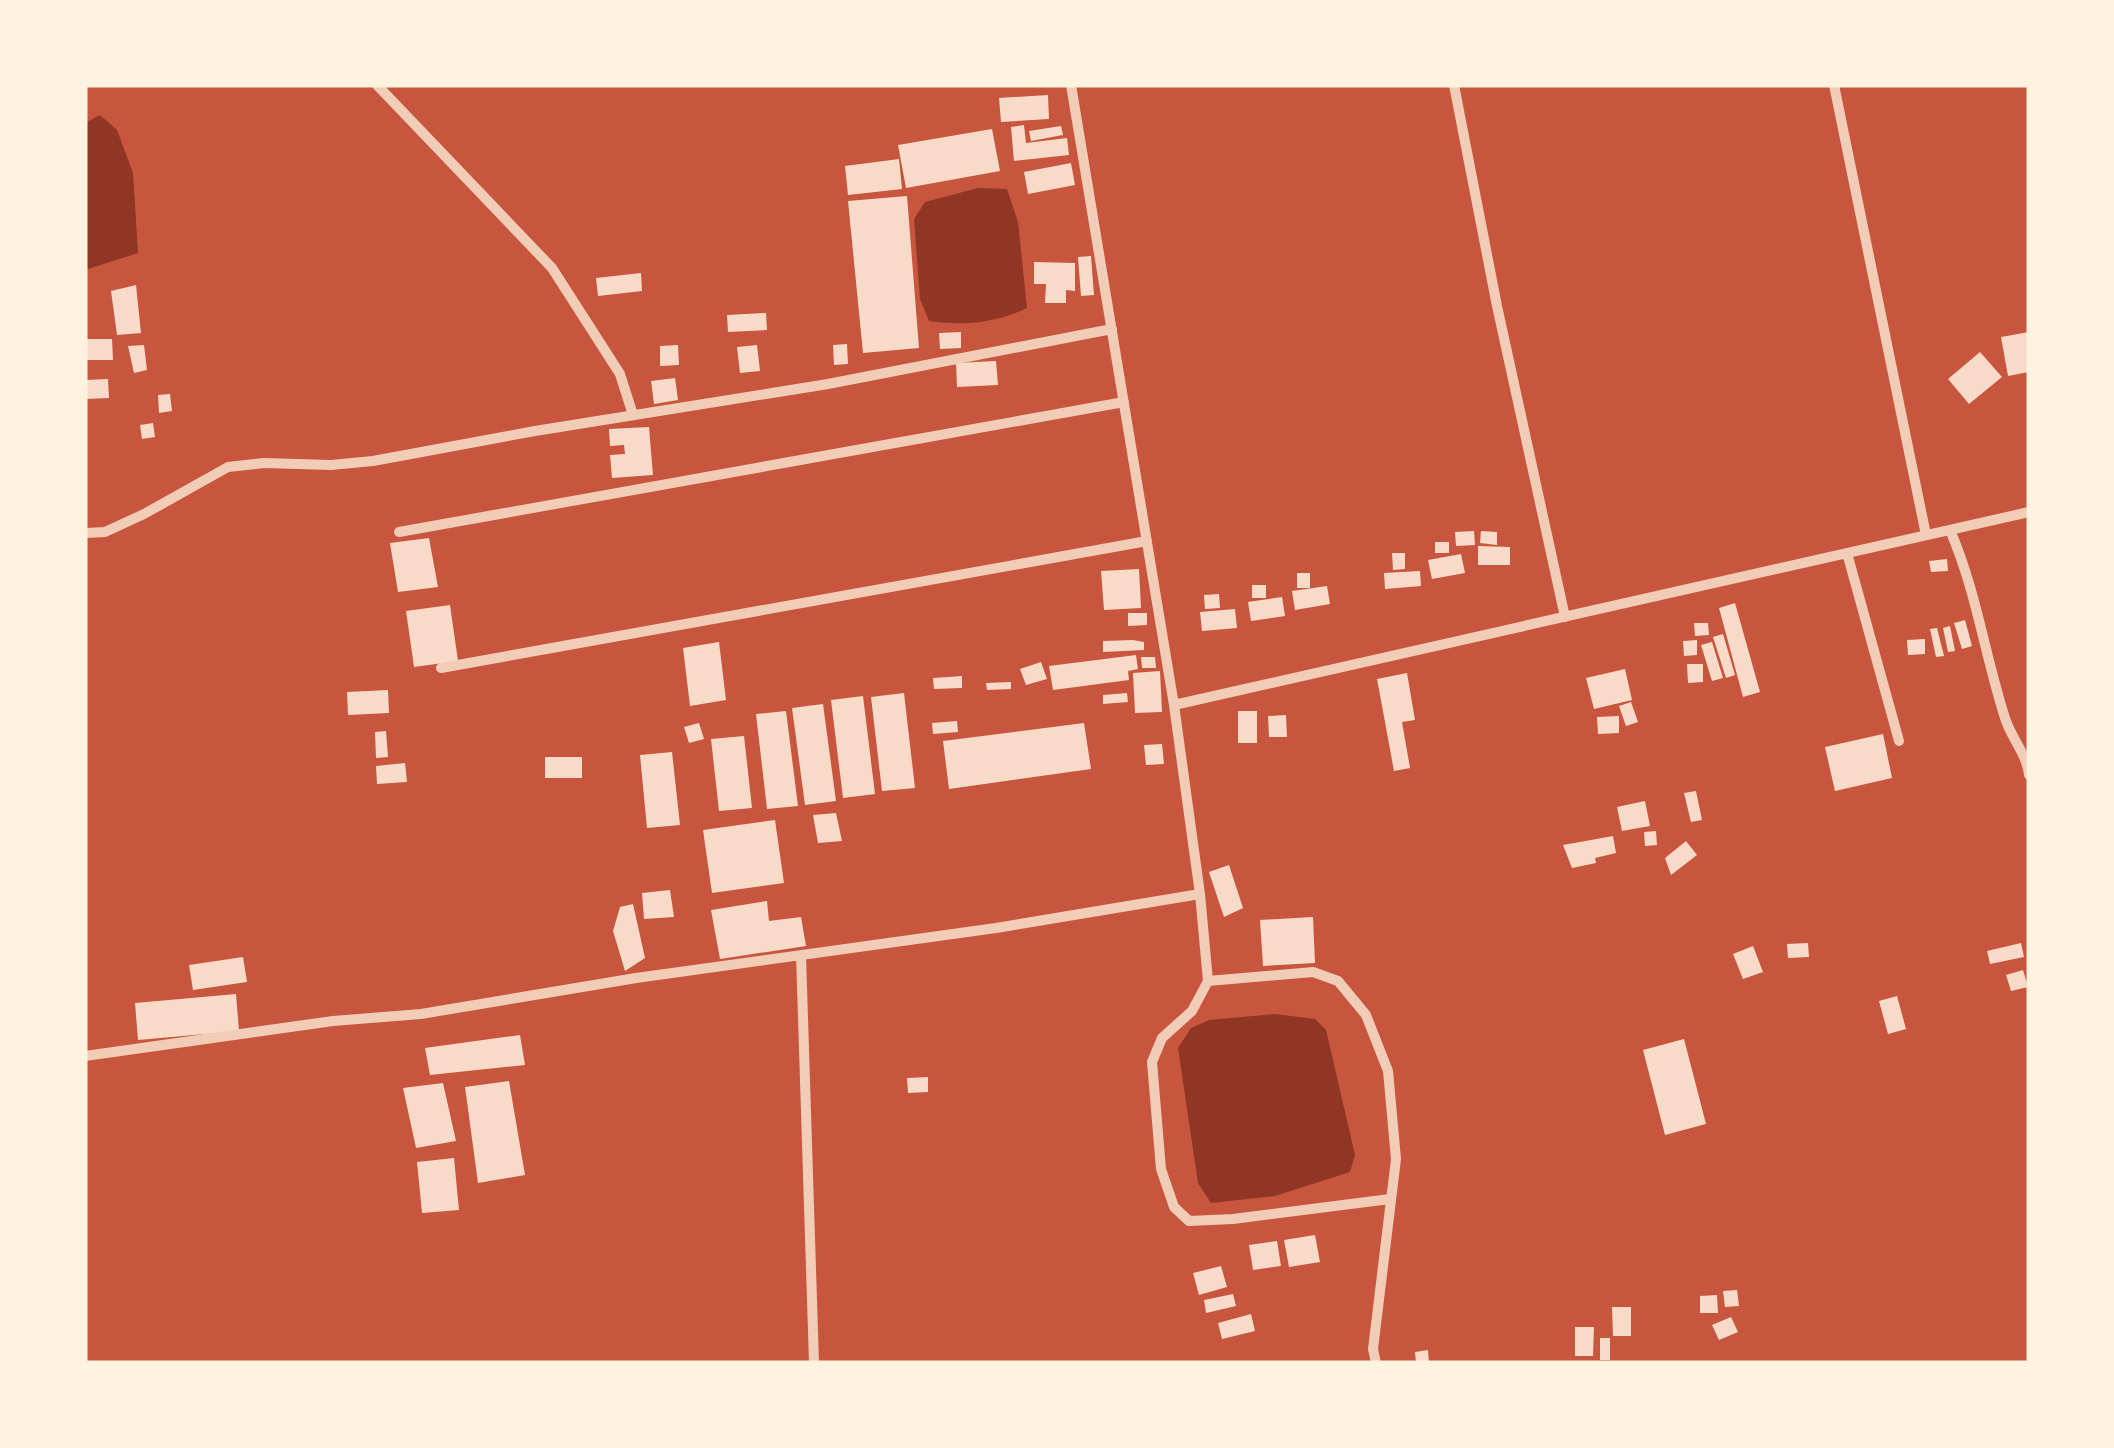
<svg xmlns="http://www.w3.org/2000/svg" width="2114" height="1448" font-family="'IBM Plex Sans',sans-serif">
<style>
.water{fill:#8f3625}
.building{fill:#f7dbc8}
.lines{fill:none;stroke-linecap:round;stroke-linejoin:round}
.minor{stroke:#f1ccb7;stroke-width:10}
</style>
<rect width="100%" height="100%" fill="#c8553d"/>
<path class="water" d="M100,115L117,130L133,173L138,253L85,270V123Z
M978,188L1007,189L1018,222L1027,308C995,323 964,326 929,321L920,299L914,219L925,202Z
M1275,1014L1315,1019L1326,1030L1355,1155L1350,1172L1275,1196L1211,1203L1198,1183L1178,1048L1191,1028L1209,1020Z"/>
<path class="building" d="M1048,95L1049,119L1001,122L999,98Z
M1024,125L1026,143L1067,138L1069,155L1014,161L1011,127Z
M1061,126L1063,135L1031,141L1029,131Z
M992,129L1000,171L906,188L898,145Z
M899,159L902,189L848,195L845,166Z
M1071,163L1075,185L1028,194L1024,172Z
M907,196L919,348L863,353L848,201Z
M1091,256L1094,295L1081,296L1078,257Z
M1034,262L1075,263V291L1066,290V303H1045L1046,284H1034Z
M641,273L642,291L598,296L596,278Z
M136,285L141,333L117,335L111,291Z
M766,313L767,330L728,332L727,315Z
M961,332V348L940,349L939,333Z
M2029,332V372L2008,376L2001,337Z
M85,339H112L113,360H85Z
M847,344L848,364L834,365L833,345Z
M144,345L147,370L134,373L128,346Z
M678,345L679,365L660,366V346Z
M757,345L760,371L740,373L737,347Z
M1980,352L2002,377L1969,404L1948,379Z
M996,361L998,385L957,387L956,363Z
M675,378L678,400L654,404L651,381Z
M108,379L109,398L85,399V380Z
M170,394L172,411L159,413L158,395Z
M153,423L155,437L142,439L140,425Z
M649,427L653,475L612,478L610,455L625,454L624,445L610,446L609,429Z
M1474,531L1475,545L1456,546L1455,532Z
M1481,531L1497,532V545L1480,543Z
M429,538L438,587L398,592L390,543Z
M1435,542H1449V553H1435Z
M1478,546L1510,547V565H1478Z
M1392,553H1405V569L1393,570Z
M1461,554L1465,573L1432,579L1428,560Z
M1947,559L1948,571L1931,572L1929,561Z
M1139,569L1141,608L1104,610L1101,571Z
M1420,571L1421,586L1385,589L1384,573Z
M1297,573H1310V588H1297Z
M1252,585H1266V598H1252Z
M1327,586L1330,604L1295,610L1292,591Z
M1219,594L1220,608L1205,609L1204,595Z
M1282,597L1285,616L1251,621L1248,602Z
M1735,603L1760,692L1743,697L1719,608Z
M450,605L458,661L414,667L406,611Z
M1235,609L1237,628L1202,631L1200,612Z
M1128,613H1147V625L1128,626Z
M1965,620L1972,646L1962,649L1954,623Z
M1694,623H1708L1709,635L1695,636Z
M1950,626L1955,651L1948,652L1943,628Z
M1937,628L1944,656L1936,657L1930,629Z
M1723,634L1735,675L1726,678L1713,637Z
M1925,639V654L1908,655L1907,640Z
M1133,640L1144,642V650L1103,652V641Z
M1697,640V655L1684,656L1683,641Z
M719,642L726,700L690,706L683,648Z
M1712,642L1723,678L1712,681L1701,645Z
M1136,655L1138,669L1128,671L1129,680L1053,690L1049,666Z
M1141,657H1155L1156,668H1142Z
M1041,662L1047,679L1026,685L1020,669Z
M1687,664H1703V682L1688,683Z
M1625,669L1632,700L1594,709L1586,678Z
M1160,671L1162,712L1135,713L1133,673Z
M1407,673L1415,720L1402,722L1410,768L1394,771L1377,679Z
M962,676V688L934,689L933,678Z
M1011,682V689L987,690L986,683Z
M388,690L389,713L348,715L347,692Z
M904,693L915,788L882,791L871,697Z
M1127,693L1128,702L1103,704V695Z
M863,696L875,794L843,798L831,700Z
M1631,702L1638,722L1626,726L1619,706Z
M823,704L836,801L805,805L792,708Z
M786,711L798,806L767,809L756,714Z
M1238,711H1257V743H1238Z
M1286,715L1287,737H1269L1268,716Z
M1619,716V733L1598,734L1597,717Z
M957,721L958,732L933,734L932,723Z
M699,723L704,739L689,743L684,727Z
M1084,723L1091,769L949,789L943,741Z
M386,731L388,757L376,758L375,732Z
M1883,734L1892,778L1835,791L1825,747Z
M744,736L752,808L719,811L711,739Z
M1162,744L1164,764L1146,765L1144,745Z
M672,752L680,825L647,828L640,755Z
M545,757H582V778H545Z
M405,763L407,782L377,784L376,766Z
M1696,791L1702,820L1691,822L1684,793Z
M1645,801L1650,826L1622,831L1617,807Z
M836,813L842,841L818,843L813,815Z
M775,820L784,883L712,893L703,830Z
M1656,831L1657,845L1645,846L1644,832Z
M1613,836L1616,853L1595,858L1596,863L1572,868L1563,845Z
M1686,841L1697,855L1671,875L1665,858Z
M1229,865L1243,908L1224,917L1209,872Z
M670,890L674,917L644,919L642,893Z
M767,901L769,921L801,917L806,946L720,959L711,910Z
M633,904L645,958L625,971L613,931L620,907Z
M1313,917L1315,963L1263,966L1260,920Z
M1808,943L1809,957L1788,958L1787,944Z
M2021,943L2024,957L1990,964L1987,951Z
M1753,946L1763,972L1743,979L1733,954Z
M243,957L247,982L193,990L189,965Z
M2023,970L2028,987L2011,991L2006,975Z
M236,994L239,1031L138,1040L135,1003Z
M1897,996L1906,1029L1888,1034L1879,1001Z
M520,1035L525,1065L430,1075L425,1048Z
M1684,1039L1706,1124L1665,1135L1643,1050Z
M928,1077V1092L908,1093L907,1078Z
M509,1081L525,1175L478,1183L465,1087Z
M443,1083L456,1141L416,1148L403,1088Z
M454,1158L459,1210L422,1213L417,1162Z
M1315,1235L1320,1262L1289,1267L1284,1240Z
M1277,1241L1281,1266L1253,1270L1249,1245Z
M1221,1266L1227,1287L1199,1295L1193,1273Z
M1737,1290L1739,1306L1725,1307L1723,1291Z
M1233,1294L1236,1306L1206,1313L1204,1300Z
M1717,1295L1718,1313H1700V1296Z
M1612,1307H1631V1336H1613Z
M1251,1314L1255,1331L1222,1339L1218,1323Z
M1731,1317L1738,1332L1719,1340L1712,1325Z
M1575,1327H1594L1593,1356H1575Z
M1600,1338H1610V1360H1600Z
M1428,1350L1429,1363H1416L1415,1352Z"/>
<g class="lines">
<path class="minor" d="M377,85L552,268L620,374L633,415
M1071,85L1174,705
M1454,85L1497,306L1565,617
M1834,85L1926,535
M1950,530C1976,590 1985,656 2005,718C2011,738 2027,754 2029,775
M399,532L1124,402
M85,533L105,532L144,514L228,467L264,463L331,465L373,461L535,431L828,384L1112,329
M1847,553L1899,741
M441,668L1147,541
M1200,894L1208,981L1313,972L1338,981L1366,1015L1388,1071L1396,1159L1373,1349L1376,1363
M801,955L814,1363
M1208,981L1192,1011L1162,1038L1152,1062L1161,1169L1174,1207L1189,1221L1233,1219L1390,1199
M85,1056L333,1021L421,1014L636,978L996,928L1200,894L1174,705L2029,512"/>
</g>
<rect width="2114" height="1448" fill="none" stroke="#fff3e0" stroke-width="175"/>
</svg>
